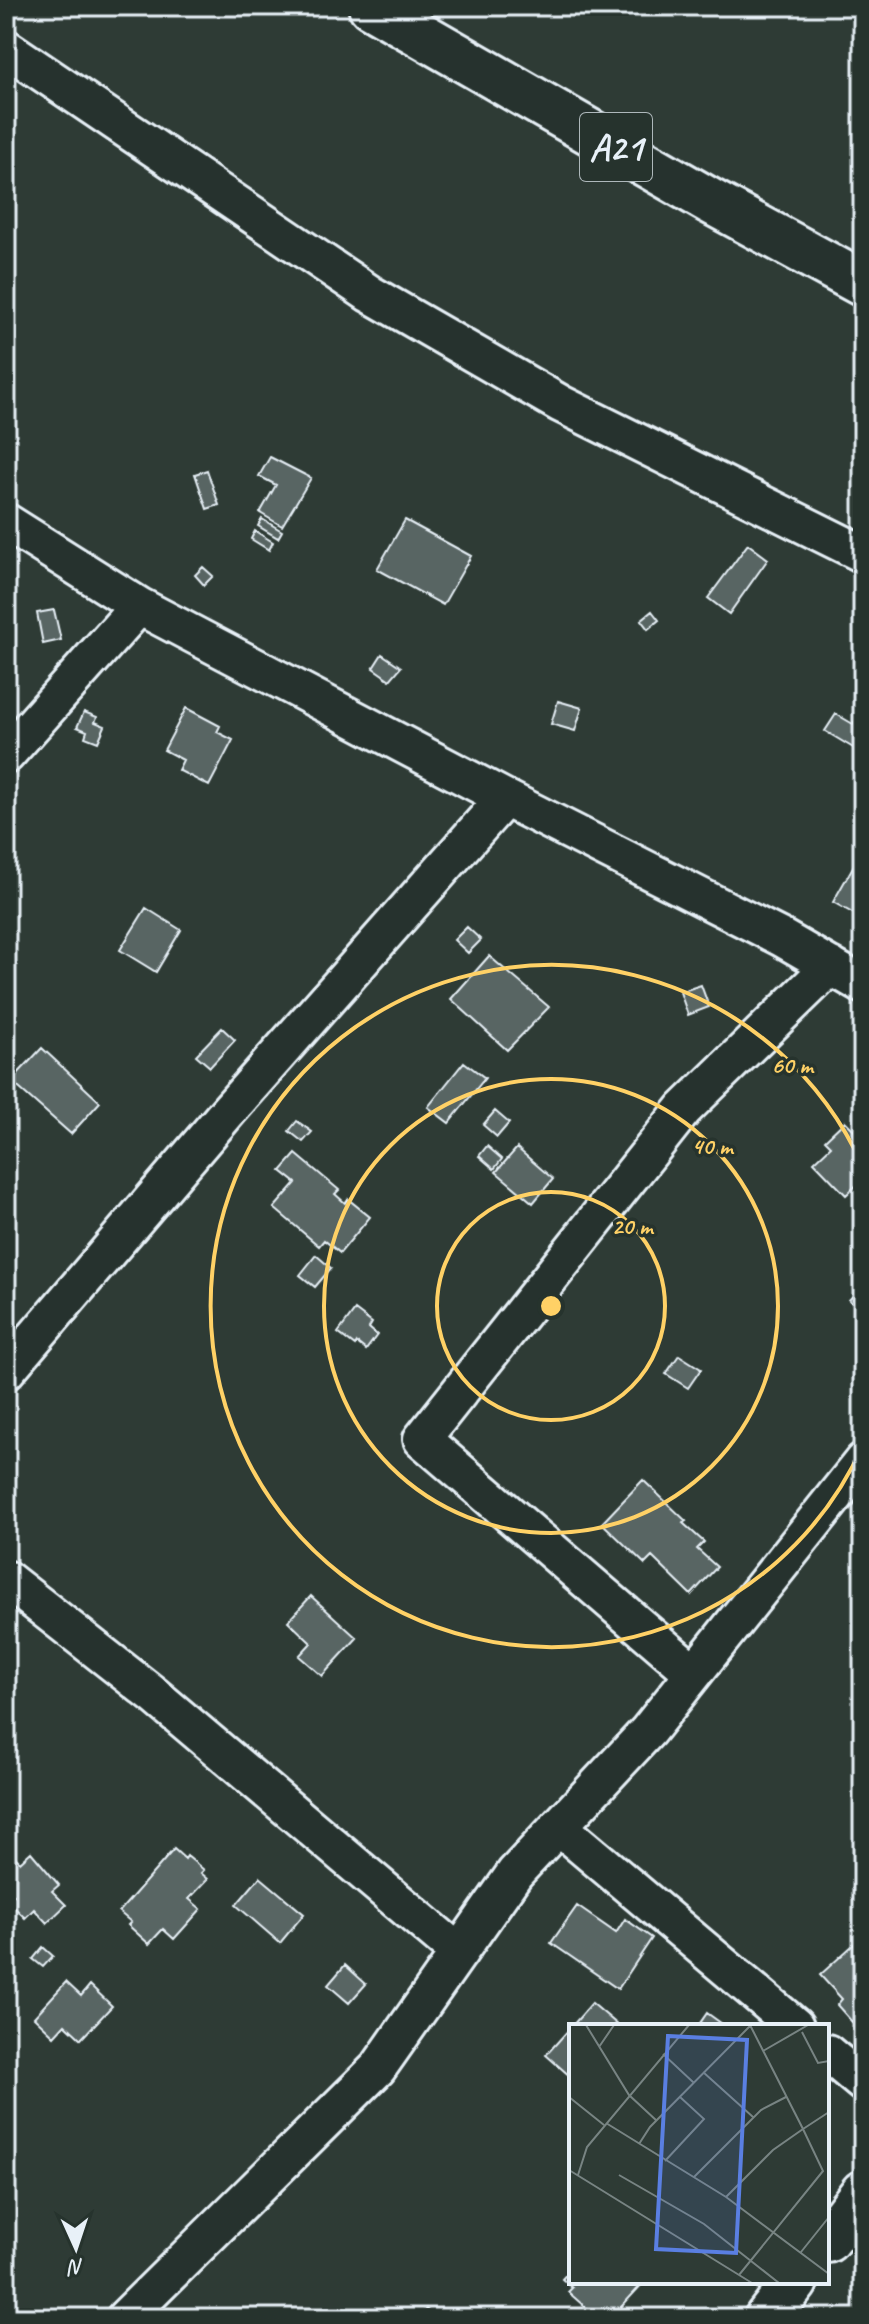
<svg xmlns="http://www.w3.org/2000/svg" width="869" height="2324" font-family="Caveat,sans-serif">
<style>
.building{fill:#596563;stroke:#e8f1f8;stroke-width:2}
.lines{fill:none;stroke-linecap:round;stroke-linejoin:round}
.minor-casing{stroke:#e8f1f8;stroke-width:42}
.tertiary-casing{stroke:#e8f1f8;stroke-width:50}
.primary-casing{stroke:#e8f1f8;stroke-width:50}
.minor{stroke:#26332d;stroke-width:36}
.tertiary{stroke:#26332d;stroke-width:44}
.primary{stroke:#26332d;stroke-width:44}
.ring{fill:none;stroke:#ffd166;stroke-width:4}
.labels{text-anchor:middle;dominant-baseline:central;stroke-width:7;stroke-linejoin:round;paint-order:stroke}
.shield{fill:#26332d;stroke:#aeb8bb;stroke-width:2}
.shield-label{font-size:38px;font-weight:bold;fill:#e8f1f8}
.inset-road{fill:none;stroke:#788483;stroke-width:2}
.view{fill:#5a7fe2;fill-opacity:0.15;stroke:#5a7fe2;stroke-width:4}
.inset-edge{fill:none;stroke:#e8f1f8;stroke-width:4}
.centre{fill:#ffd166;stroke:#26332d;stroke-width:4}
.ring-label{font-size:24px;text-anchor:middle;font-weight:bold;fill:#ffd166;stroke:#26332d;stroke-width:7;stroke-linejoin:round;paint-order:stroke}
</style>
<rect width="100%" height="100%" fill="#2e3b35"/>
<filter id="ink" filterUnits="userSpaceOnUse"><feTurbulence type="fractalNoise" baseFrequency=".0125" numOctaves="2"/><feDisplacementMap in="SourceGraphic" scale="16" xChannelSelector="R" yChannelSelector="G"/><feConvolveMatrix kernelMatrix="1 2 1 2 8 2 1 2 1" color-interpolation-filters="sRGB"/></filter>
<g filter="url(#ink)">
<path class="building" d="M270,457L311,478L282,526L260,513L276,485L259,476Z
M207,470L219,505L207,509L195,474Z
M262,519L282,531L278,538L258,526Z
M405,520L471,556L443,605L377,569Z
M255,531L273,542L269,550L251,539Z
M748,544L768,559L729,614L708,598Z
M203,567L213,576L204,585L195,575Z
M54,610L61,640L43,644L37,613Z
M652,611L659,620L648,629L641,620Z
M382,654L401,667L390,680L373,668Z
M558,701L582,708L575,731L551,724Z
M186,708L220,726L217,732L233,740L209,786L178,770L183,760L164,750Z
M862,709L863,747L860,752L825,731L836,714L853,724Z
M84,712L97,717L95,722L105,726L98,742L85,737L87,731L77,727Z
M863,849V902L856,915L833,902Z
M146,908L181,930L156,972L120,950Z
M467,927L481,940L468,953L454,940Z
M489,956L549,1007L507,1050L451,999Z
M701,985L709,1007L688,1015L680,992Z
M6,1016L14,1022L6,1032Z
M222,1028L235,1040L210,1067L196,1055Z
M42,1048L100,1102L71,1134L11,1081Z
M464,1062L485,1078L449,1123L428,1107Z
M495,1111L509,1123L497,1137L483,1125Z
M297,1121L312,1132L303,1142L289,1131Z
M845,1121L856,1132L863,1126V1179L846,1195L814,1162L831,1146L825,1140Z
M487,1146L502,1159L494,1169L479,1156Z
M517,1148L553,1179L533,1203L496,1172Z
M296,1154L339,1190L335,1194L345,1203L348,1199L370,1217L340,1253L324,1240L319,1246L274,1208L296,1183L281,1171Z
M316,1255L331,1268L315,1287L300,1275Z
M863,1285V1312L849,1300Z
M355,1310L372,1323L369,1328L377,1335L366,1350L357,1343L355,1346L338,1333Z
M679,1355L701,1369L688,1388L666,1374Z
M643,1480L686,1521L683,1523L704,1542L697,1549L717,1567L691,1595L652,1557L645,1564L602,1523Z
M311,1596L357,1638L322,1676L299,1656L311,1643L288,1621Z
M6,1848L20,1862L31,1852L59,1885L52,1891L66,1905L47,1923L34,1909L25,1918L8,1901L14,1895L6,1887Z
M174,1849L185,1859L187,1856L204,1870L201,1873L208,1879L189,1899L201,1909L174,1939L163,1929L149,1944L128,1925L131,1922L119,1912Z
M260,1877L304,1914L280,1943L236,1905Z
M577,1906L616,1933L625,1919L652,1938L618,1989L551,1943Z
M863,1936V2012L852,2022L837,2005L842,1999L820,1975Z
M43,1947L53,1956L43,1967L33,1959Z
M345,1965L366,1984L349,2003L328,1985Z
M66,1982L81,1996L90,1985L112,2006L81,2039L65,2024L54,2036L34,2017Z
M592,2003L619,2026H572Z
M707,2013L725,2026H698Z
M571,2027V2077L546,2055Z
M571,2269V2282H644L611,2318H606L597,2310L593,2314L568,2292L572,2288L562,2279Z
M426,2309L436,2318H418Z"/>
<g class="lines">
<g class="minor-casing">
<path id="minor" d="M6,48L370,294L561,404L863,554
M6,522L139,606L505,798L782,938L863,985
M6,755L139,606
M6,1371L229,1110L505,798
M6,1579L155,1696L459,1953
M694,1673L422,1439L684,1109L831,966
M559,1827L795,2026
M827,2053L863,2083
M125,2318L378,2068L515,1873L648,1731L863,1461"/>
</g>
<g class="tertiary-casing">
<path id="tertiary" d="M827,2240L863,2193
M767,2318L795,2282"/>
</g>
<g class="primary-casing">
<path id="primary" d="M371,6L710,201L863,284"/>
</g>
<use href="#minor" class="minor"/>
<use href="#tertiary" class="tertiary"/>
<use href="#primary" class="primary"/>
</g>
</g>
<g class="ring">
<circle cx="551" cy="1306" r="114"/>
<circle cx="551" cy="1306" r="227"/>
<path d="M863 1445A341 341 0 1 1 863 1167"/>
</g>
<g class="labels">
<rect class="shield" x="580" y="113" width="72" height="68" rx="6"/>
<g class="shield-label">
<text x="616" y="147">A21</text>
</g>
</g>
<g transform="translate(569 2024)">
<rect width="260" height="260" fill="#2e3b35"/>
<path class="inset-road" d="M17,1L60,71L88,97M233,8L249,39L260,37M30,23L45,1M194,27L239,1M94,30L125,59M134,48L184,93M0,73L35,101M37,99L157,173L260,250M70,120L81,103L181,2M96,137L135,95L111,73M0,146L183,259M9,151L18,123L120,1M50,151L135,200L210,259M125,153L192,86L217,73M157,173L204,126L234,105L181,1M232,228L260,193M170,251L254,147L234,105L260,88"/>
<path class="view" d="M99,12L178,16L167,229L87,225Z"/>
<rect width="260" height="260" class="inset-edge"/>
</g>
<circle cx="551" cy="1306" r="12" class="centre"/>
<g class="ring-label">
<text x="792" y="1073">60 m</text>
<text x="712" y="1154">40 m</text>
<text x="632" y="1234">20 m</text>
</g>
<rect width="869" height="2324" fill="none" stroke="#26332d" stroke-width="32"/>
<rect x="16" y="16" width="837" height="2292" fill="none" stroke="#e8f1f8" stroke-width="3" filter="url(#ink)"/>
<g transform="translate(76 2248) rotate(177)" stroke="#26332d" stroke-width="6" paint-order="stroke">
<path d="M0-6L14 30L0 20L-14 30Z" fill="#e8f1f8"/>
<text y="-12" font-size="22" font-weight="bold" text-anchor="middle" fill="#e8f1f8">N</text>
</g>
</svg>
